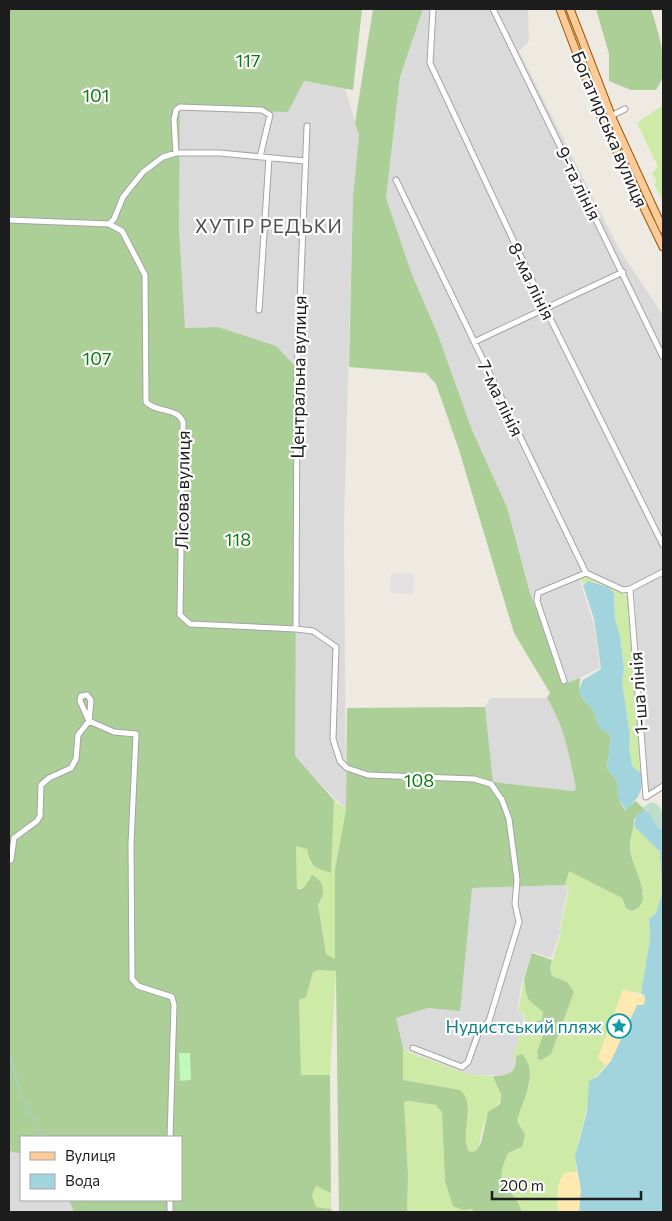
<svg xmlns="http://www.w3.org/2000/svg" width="672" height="1221" font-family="Commissioner,sans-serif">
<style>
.residential{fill:#dbdada}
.grass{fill:#cdeaa7}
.forest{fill:#abcf96}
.wetland{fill:#bfddcd}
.sand{fill:#ffe9b0}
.park{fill:#befabe}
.parking{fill:#e1e1e1}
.water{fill:#a2d4dd}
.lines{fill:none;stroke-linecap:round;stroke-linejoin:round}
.stream{stroke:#a2d4dd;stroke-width:1}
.minor-casing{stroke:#a4a4a4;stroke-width:7}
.major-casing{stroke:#965900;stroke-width:9}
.minor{stroke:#fff;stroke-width:5}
.major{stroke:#fdca99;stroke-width:7}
.labels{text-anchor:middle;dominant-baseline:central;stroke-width:4.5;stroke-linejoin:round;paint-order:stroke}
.park-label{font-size:18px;fill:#097d0b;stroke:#fff}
.street-label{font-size:18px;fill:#1d1d1d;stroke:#fff}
.culture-label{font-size:18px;fill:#0d838f;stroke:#fff;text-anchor:end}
.neighbourhood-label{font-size:19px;letter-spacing:1px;fill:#505050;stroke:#fff}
</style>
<rect width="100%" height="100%" fill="#eeeae2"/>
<path class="residential" d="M423,9H528L529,41L519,51L619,249L663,315V783L648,792L634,588H623L590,571L578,575L594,625L600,668L564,685L530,593L507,507L472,430L438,335L411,272L386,198L400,77Z
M303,81L345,88L359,135L353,197L344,521L346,810L295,757V685L218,327L185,328L179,228L180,109L288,112Z
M490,698H547L554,709L568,749L576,789L574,791L493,782L485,707Z
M565,885L568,888L559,930L561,931L551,958L532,952L521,986L517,1012L523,1014L524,1017L513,1057L516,1060V1067L512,1073L508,1075H470L406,1050L403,1047L396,1018L428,1008L472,888Z
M9,1151L21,1154V1200H69L74,1212H9Z"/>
<path class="grass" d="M663,105V202L654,184L657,182L652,173L658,167L637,123Z
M590,576L629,597L642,774L632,766L629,747L630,735L622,682L624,669L620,636L615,620V598L608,587L595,582L583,583V585L580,578Z
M334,800L346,810L335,869L336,960L326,954L318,905L322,899L309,878L307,885L297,889L296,846L307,849L310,863L331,873Z
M634,826L660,852L662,893L656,913L649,919L650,939L641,993L623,990L598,1058L606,1065L589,1084C591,1115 571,1144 577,1172L564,1173L557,1207L560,1212H522C512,1183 491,1190 508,1152L518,1150L523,1130L517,1121L530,1083L527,1062L516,1056V1060L513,1057L525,1017L524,1013L518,1012L524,979L526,993L543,1012L542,1020L534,1030L543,1035L541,1042L554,1046L574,992L567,982L552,976L550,968L562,930H560L569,888L565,885L568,870L622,898L626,908L631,911L636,910L644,894C636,872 624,848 634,826Z
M318,970L336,971L330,1075H301L299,1000L306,997L313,972Z
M403,1047L406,1051L470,1075L493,1076C507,1107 498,1097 485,1121C480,1131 482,1141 476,1151L469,1152L465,1143L459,1090L403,1080Z
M404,1101L436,1105L442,1112L445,1181L474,1212H407L408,1174Z
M316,1186L331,1193V1209L316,1207L312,1195Z"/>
<path class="forest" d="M9,9H362L353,90L304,81L288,112L180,110L179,228L185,328L218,327L276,346L297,368L295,756L334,800L331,873C314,867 311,868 307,849L296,846L297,889H301L306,885L312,875C325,882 326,893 318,905L326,954L335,959V869L346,810L347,708L485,707L493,782L573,791L576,789C570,758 564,725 547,698L550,693L514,633L459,450L436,384L426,373L349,367L353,197L359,135L355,123L373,9H423L400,77L386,198L411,272L438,335L472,430L507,507L530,593L564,684L580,678L579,689L582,698L593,710L599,726L611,735L607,769L617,781L620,802L625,810L636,801L645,810L634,819C634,829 629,839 630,849C631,867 658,904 631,911L626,908L622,898L569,871L565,885L472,888L460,1011L428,1008L396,1018L403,1047V1080L460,1090C477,1105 459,1131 469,1152L476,1151L481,1143L488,1112L500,1104L501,1095L493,1076C509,1075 517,1074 516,1056L522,1054C540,1074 522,1101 517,1121L525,1134L522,1147L508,1153C491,1190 512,1183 522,1212H474L472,1209L463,1210L453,1206L445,1181L442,1112L436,1105L408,1101L404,1102L408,1174L407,1212H339L336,971L318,970L313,972L306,997L299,1000L301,1075H330L331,1193L316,1186L312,1195L316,1207L331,1209L332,1212H74L69,1200H181V1137H21V1154L9,1151Z
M596,9H651C656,24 667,59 663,75C662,80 659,85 656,90H631L609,81V54Z
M532,953L552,960L550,968L552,976L567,982L574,992L551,1054L541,1060L538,1059L537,1052L543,1035L532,1027L534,1022L542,1020L543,1012L529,1000L526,993L524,979Z"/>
<path class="wetland" d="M652,802C665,806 663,818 663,829L658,828L643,807Z"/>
<path class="sand" d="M623,990L645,996V1001L643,1005H637L611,1061L606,1065L598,1058Z
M577,1172L581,1190L579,1212H560C555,1203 557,1181 564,1173Z"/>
<path class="park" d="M179,1053H190L191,1080L180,1081Z"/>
<path class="parking" d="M391,573L414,574L413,594L390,593Z"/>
<path class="water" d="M588,581L608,587L614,593L615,620L620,636L624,669L622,682L630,735L629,747L632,766L642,774C643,791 639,798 626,810L618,798L617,781L607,769L611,735L600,729L593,710L582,698L579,689L583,680L601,669L594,619L583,585Z
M645,810L651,816L658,828L663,829V1212H579L581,1190L575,1156L587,1112L589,1081L597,1077L611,1061L637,1005H643L645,1001V996L641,993L650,939L649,919L656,913L662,893L660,852L634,826L636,815Z"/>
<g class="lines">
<path class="stream" d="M9,1053L21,1096L43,1137
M77,1200L84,1212"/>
<g class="minor-casing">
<path id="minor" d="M433,9L430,63L545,308L663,545
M493,9L663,357
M611,116L625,109
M176,153L174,120L176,110L180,107L262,110L270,115L260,157
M396,180L586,573L623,590L630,589L663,572
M9,220L109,224L122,231L145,275L146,402C156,413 177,407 183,422L180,615L190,624L296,629L313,631L336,647L333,739L340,761L347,768L368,775L474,779L491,784L502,800L509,819L517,880L515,904L519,922L489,1021L478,1034L468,1062L462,1067L413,1048
M109,224L114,219L123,197L143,172L163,157L176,153H220L305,161
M259,310L269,158
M474,342L623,272
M630,589L646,797L663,786
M296,629L297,376L307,126
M564,681L537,601L538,593L586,573
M11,860L14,838L37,821L40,816L41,785L49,778L71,768L76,759L78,735L89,721L80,701L81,696L87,695L91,700L89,721L114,732L136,734L131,844L132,979L138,986L172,997L174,1005L170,1137
M170,1212V1200"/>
</g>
<g class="major-casing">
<path id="major" d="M560,9L604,125L663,247
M570,9L613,120L663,229"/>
</g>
<use href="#minor" class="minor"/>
<use href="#major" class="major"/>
</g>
<defs>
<g id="sight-ring" transform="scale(1.25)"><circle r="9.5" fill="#fff" stroke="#0f9aa8" stroke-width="1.5"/><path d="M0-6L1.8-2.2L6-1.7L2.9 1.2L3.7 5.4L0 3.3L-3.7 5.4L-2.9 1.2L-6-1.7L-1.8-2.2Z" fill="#0f9aa8"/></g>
</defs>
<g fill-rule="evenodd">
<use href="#sight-ring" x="619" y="1026"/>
</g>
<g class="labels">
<g class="park-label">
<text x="248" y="60">117</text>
<text x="96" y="95">101</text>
<text x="97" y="358">107</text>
<text x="238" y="539">118</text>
<text x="419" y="780">108</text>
</g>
<g class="street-label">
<text transform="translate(610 129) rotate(67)">Богатирська вулиця</text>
<text transform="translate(579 183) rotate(64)">9-та лінія</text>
<text transform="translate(532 281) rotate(64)">8-ма лінія</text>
<text transform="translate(298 377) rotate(-89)">Центральна вулиця</text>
<text transform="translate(501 398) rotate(64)">7-ма лінія</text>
<text transform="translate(182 490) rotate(-89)">Лісова вулиця</text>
<text transform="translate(638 693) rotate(-94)">1-ша лінія</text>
</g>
<g class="culture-label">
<text x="602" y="1026">Нудистський пляж</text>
</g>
<g class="neighbourhood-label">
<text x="269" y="225">ХУТІР РЕДЬКИ</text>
</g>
</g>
<rect width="672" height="1221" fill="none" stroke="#1d1d1d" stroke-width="20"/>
<rect x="20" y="1136" width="162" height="65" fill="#ffffff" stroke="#a5a5a5"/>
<rect x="30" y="1152" width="25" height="8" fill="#fdca99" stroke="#a5a5a5"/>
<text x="65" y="1161" font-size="15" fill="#1d1d1d">Вулиця</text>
<rect x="30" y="1174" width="25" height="15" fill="#a2d4dd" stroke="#a5a5a5"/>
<text x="65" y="1186" font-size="15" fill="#1d1d1d">Вода</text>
<path d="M492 1191v8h149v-8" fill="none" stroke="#1d1d1d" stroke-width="2.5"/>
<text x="500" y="1191" font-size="15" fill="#1d1d1d" stroke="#ffffff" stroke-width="4" paint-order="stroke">200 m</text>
</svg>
